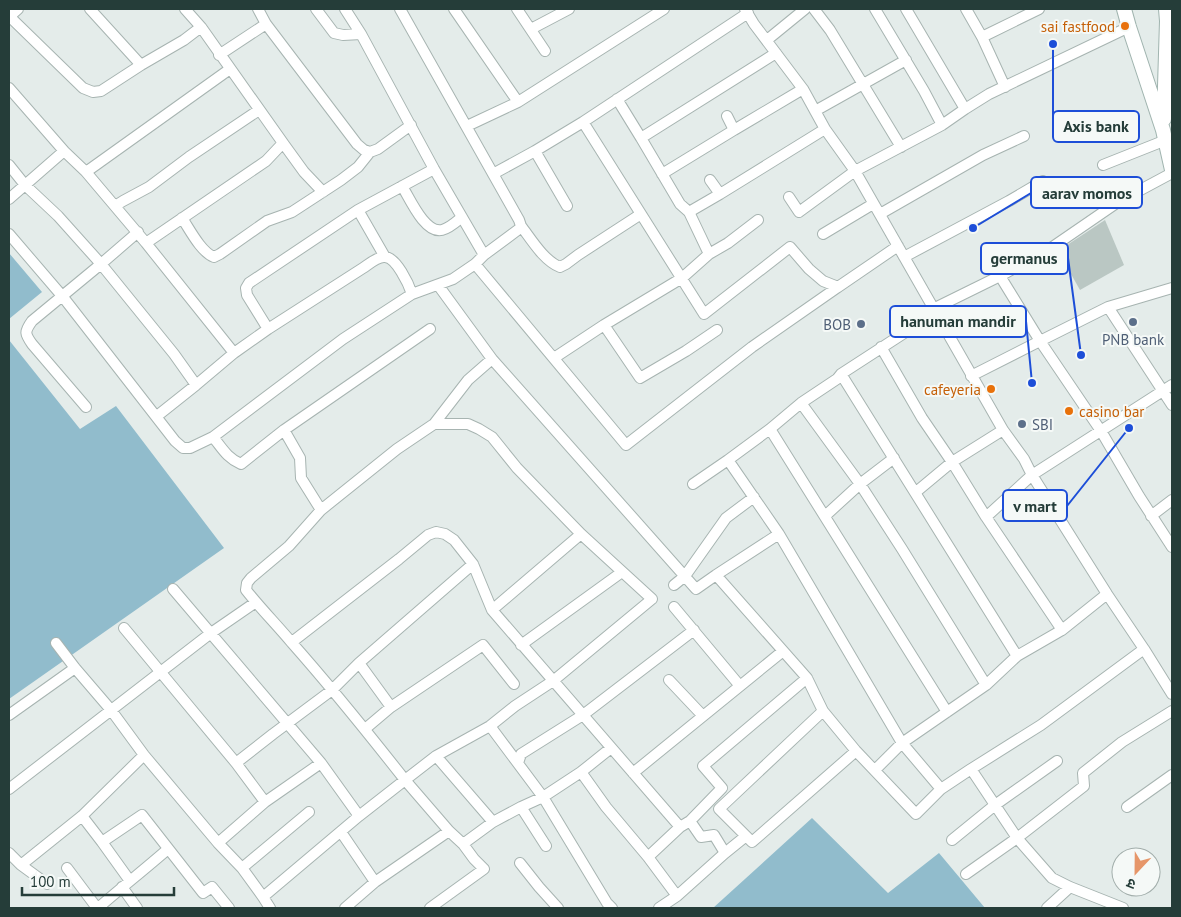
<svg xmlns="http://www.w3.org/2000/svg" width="1181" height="917" font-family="'PT Sans','Noto Sans Devanagari',sans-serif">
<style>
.water{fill:#91bccc}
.building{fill:#bac7c3}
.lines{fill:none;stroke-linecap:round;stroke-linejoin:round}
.street-casing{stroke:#a7b4b1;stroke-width:12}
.secondary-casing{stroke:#a0b4af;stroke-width:16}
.street{stroke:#fff;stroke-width:10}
.secondary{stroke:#fff;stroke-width:14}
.food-dot{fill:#e8710a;stroke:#f5f9f7;stroke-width:2}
.service-dot{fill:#5c6f8a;stroke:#f5f9f7;stroke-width:2}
.labels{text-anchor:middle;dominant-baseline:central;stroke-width:4;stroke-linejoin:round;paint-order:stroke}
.food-label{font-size:15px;fill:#c56008;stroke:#f5f9f7;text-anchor:end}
.service-label{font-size:15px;fill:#4e5e75;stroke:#f5f9f7;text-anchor:end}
.leader{fill:none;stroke:#1d4ed8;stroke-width:2}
.callout-dot{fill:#1d4ed8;stroke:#f5f9f7;stroke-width:2}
.callout{fill:#f5f9f7;stroke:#1d4ed8;stroke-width:2}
.callout-label{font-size:16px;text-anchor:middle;font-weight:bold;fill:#253d39}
</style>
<rect width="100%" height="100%" fill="#e4ecea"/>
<path class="water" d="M9,253L42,292L9,319Z
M9,340L80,429L116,406L224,548L9,699Z
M812,818L888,893L939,853L985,908H713Z"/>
<path class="building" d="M1105,220L1124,265L1080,290L1058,251Z"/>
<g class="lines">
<g class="street-casing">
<path id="street" d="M90,9L141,65L184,40L201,27
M258,9L266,24L357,144L364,150L370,152L378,149L411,125
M316,9L334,33L343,35L361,34
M345,9L361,34L434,169L484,255
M454,9L518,102L664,9
M517,9L545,51
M745,9L754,24L803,89L825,129L855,171L1003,430L1024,459L1032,475L1107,594L1144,649L1172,694
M814,9L830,30L901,147
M875,9L924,91L942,125
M906,9L965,109
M966,9L982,37L1005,87
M9,16L83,88L93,92L101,91L141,65
M9,17L18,9
M531,29L569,9
M982,37L1039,9
M767,40L805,9
M219,55L266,24
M9,88L64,151L86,172L146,243L234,353L196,385L157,416
M617,99L641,138L776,53
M815,111L906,60
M727,116L734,130L803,89
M583,122L704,314L790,247L809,269L823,281L838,287L898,246
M467,126L518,102
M641,138L680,204L689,212L709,254
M283,143L304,172L323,192
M9,165L25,185L58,216L101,264L32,321C24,332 25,334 32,344L86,407
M1103,165L1166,140
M86,172L230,69
M493,174L535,151
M662,174L734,130
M710,180L720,194L825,129
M402,186C410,199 425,234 442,230C450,228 456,222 462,217
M789,197L799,212L855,171L942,125L965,109L989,94L1129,27
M9,199L64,151
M115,206L123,201L149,187L189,157L259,110
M567,206L535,151L583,122L748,13
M358,210L385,257
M689,212L720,194
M880,214L983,155L1024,136
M182,218C190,230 201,252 214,257L220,254L267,221L292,212L341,180L358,167L370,152
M521,226C531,239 544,261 560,267L566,264L578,255L641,214
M138,232L101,264L174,354L196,385
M9,234L63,297L175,441L183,448H190L213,437L343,339L412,294L453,279L475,264L484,255L519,229L521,226L519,220L400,9
M823,234L873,204
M146,243L266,161L283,143L201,27L185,9
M904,257L1009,201L1043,181
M475,264L626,445L752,347L838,287
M1000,276L1051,248L1118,202L1172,173
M438,285L492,359L696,589L716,575L807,678L823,711L856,751L916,814L941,789L902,743L779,534L728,460L770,429L801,403L837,379L841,374L935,313
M1108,307L1172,405
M933,309L1000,276L1040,341L1108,307L1172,288
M604,325L640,378L686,351L717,330
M268,329L247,295L246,288L249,283L358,210L434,169
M881,347L922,418L952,462L986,517L1062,630
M234,353L268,329L363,268C369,264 377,257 384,257C396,256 409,285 412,294
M554,358L604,325L682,278L709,254L728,243L758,220
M841,374L1017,656L986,685L902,743L875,770
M971,376L1040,341L1101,431L1139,496L1172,547
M801,403L860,484L894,458
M434,424H468L479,429L492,437L517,468L581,534L652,599L553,681L515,706L490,726L436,756L405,780C368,733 331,687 292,643C277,625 261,609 246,590L247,583L251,578L289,546L321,510L397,449L434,424L468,380L492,359
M770,429L947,712
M213,437C222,448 227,458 241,464L284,430
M693,484L728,460
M916,492L952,462L1003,430
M321,510L301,478L300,458L284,430L430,329
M825,516L860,484L902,549L986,685
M1151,516L1172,500
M986,517L1032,475L1172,385
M716,575L779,534
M674,585L685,576L726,518L754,497
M173,589L321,763L359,816
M674,607L740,686
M492,610L581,534
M124,628L236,763L265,802
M292,642L399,559L428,535L436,532L445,534L454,540L473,564L492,610L680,827L648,857L677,896
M56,643L75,668L111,710L144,755L218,843L242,868L263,897L270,908
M521,645L622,572
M1017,656L1062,630L1107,594
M359,663L391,707
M669,680L703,716
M9,715L75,668
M490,726L543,797L607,903L612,908
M365,729L391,707L483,645L514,684
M436,756L493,822
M236,763L273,734L332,690L359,663L473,564
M518,763L521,754L583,715L694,630
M971,769L1041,725L1144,649
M581,772L606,807L648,857
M633,773L783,651
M9,789L211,633L256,602
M941,789L971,769L1017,838L1052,878L1070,887L1123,908
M521,807L543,797L581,772L611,748
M1127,807L1172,775
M82,816L102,842
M690,821L722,788L703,766L807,678
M680,827L690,821L701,837L714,835L725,853L746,836L752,842L856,751
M341,832L375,882
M746,836L719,809L823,711
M952,840L995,805L1057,761
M218,843L265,802L321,763
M9,853L21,865L82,816L144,755
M520,863L539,887L558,908
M21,865L47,884
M67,868L97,908
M242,868L309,812
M966,874L1017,838L1084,786L1083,773L1122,742L1172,711
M130,881L102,842L142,815L203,893L212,887L229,908
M122,887L137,908
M263,897L359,816L405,780L449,831L463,844L493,822L521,807L546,846
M98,908C121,888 145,869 168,849
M345,908L375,882L449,831
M430,908L484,869L474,859L463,844
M659,908L677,896L725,853
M1047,908L1070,887"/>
</g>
<g class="secondary-casing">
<path id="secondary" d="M1124,9L1129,27L1163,130L1172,170
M1164,119L1167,21L1166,9"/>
</g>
<use href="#street" class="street"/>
<use href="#secondary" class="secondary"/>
</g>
<g class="food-dot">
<circle cx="1125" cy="26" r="5"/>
<circle cx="991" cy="389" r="5"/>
<circle cx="1069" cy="411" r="5"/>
</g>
<g class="service-dot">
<circle cx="1133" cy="322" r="5"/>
<circle cx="861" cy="324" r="5"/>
<circle cx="1022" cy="424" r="5"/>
</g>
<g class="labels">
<g class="food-label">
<text x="1115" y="26">sai fastfood</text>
<text x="981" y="389">cafeyeria</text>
<text x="1079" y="411" text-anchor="start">casino bar</text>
</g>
<g class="service-label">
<text x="851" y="324">BOB</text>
<text x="1133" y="339" text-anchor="middle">PNB bank</text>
<text x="1032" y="424" text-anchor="start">SBI</text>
</g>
</g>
<path class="leader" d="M1053 44L1053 126M973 228L1031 193M1081 355L1068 258M1032 383L1026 321M1129 428L1067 506"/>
<g class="callout-dot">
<circle cx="1053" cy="44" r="5"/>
<circle cx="973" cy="228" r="5"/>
<circle cx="1081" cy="355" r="5"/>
<circle cx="1032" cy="383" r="5"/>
<circle cx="1129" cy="428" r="5"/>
</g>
<g class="callout">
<rect x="1053" y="111" width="86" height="31" rx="5"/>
<rect x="1031" y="177" width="111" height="31" rx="5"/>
<rect x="981" y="243" width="87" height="31" rx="5"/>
<rect x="890" y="306" width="136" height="31" rx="5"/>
<rect x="1003" y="490" width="64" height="31" rx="5"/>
</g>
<g class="callout-label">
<text x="1096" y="132">Axis bank</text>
<text x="1087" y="199">aarav momos</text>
<text x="1024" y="264">germanus</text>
<text x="958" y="327">hanuman mandir</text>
<text x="1035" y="512">v mart</text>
</g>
<rect width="1181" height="917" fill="none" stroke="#253d39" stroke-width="20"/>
<g transform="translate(1136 872) rotate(202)"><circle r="24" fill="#f5f9f7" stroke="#a2aeab"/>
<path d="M0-4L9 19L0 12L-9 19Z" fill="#e69669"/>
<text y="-8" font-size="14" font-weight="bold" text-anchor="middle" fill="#253d39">उ</text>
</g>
<path d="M22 887v8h152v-8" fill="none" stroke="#253d39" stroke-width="2.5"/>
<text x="30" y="887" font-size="15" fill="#253d39" stroke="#f5f9f7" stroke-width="4" paint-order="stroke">100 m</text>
</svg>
